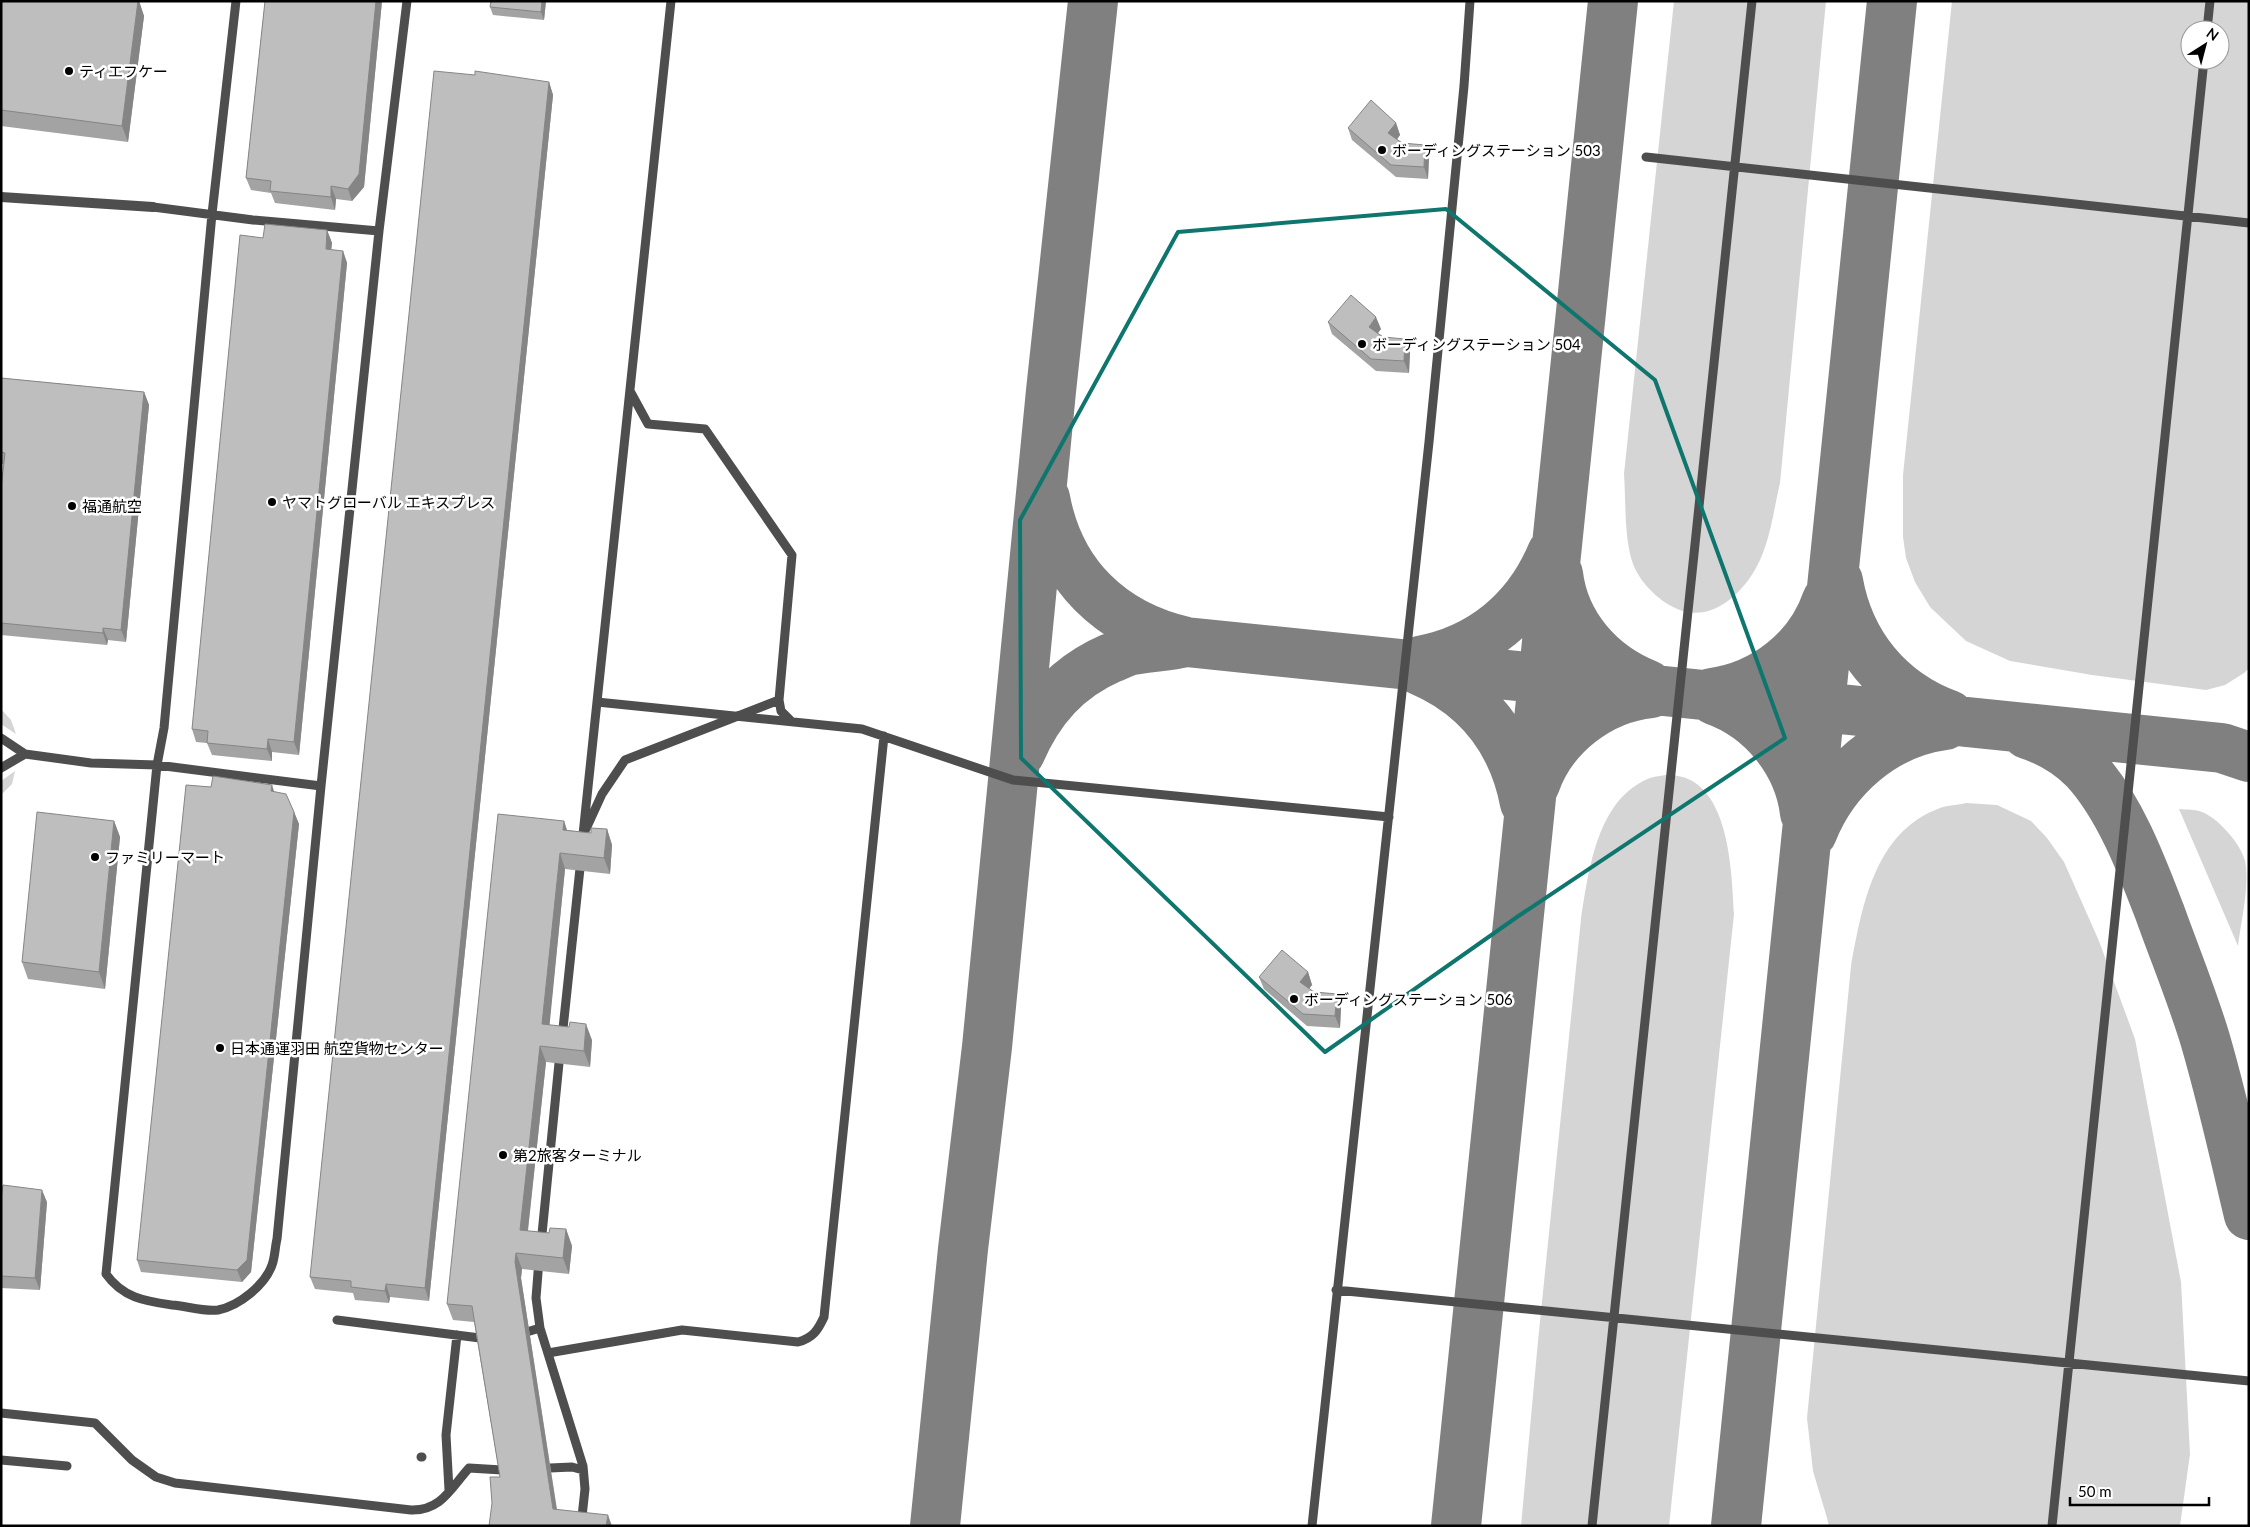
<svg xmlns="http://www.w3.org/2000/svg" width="2250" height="1527" font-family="Lato,'Noto Sans JP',sans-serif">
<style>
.green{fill:#d5d5d5;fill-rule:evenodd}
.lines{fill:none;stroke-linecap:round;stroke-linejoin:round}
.taxiway{stroke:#808080;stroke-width:50}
.service{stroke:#4e4e4e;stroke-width:9}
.minor{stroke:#4e4e4e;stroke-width:10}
.wall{fill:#a3a3a3}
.shaded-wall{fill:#858585}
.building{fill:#bebebe;stroke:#858585}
.marked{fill:none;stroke:#0f766e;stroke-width:4;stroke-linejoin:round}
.poi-dot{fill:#000;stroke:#fff;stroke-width:2}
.labels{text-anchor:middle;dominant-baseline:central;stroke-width:5;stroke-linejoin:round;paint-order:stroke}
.poi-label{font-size:15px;fill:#000;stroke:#fff;text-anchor:start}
</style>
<rect width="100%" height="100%" fill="#fff"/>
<path class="green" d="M1674,1H1826L1780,483C1774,508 1771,536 1760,560C1745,593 1709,628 1671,606C1655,597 1638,580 1632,561C1624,534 1626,502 1624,474Z
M1952,1H2249V668L2244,673L2225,685L2206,690L2092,675L2010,661L1966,641L1930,607L1915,582L1906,558L1903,537V475ZM2190,30H2220V60H2190Z
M1,709L11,720L16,734L1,724Z
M15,771L12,784L1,795V781Z
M1669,774C1675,776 1683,776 1688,779C1730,797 1732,876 1734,914L1669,1526H1521L1538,1341L1581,919C1589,869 1597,799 1650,778C1656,776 1663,776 1669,774Z
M1966,803L1997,805L2031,821L2047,838L2064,862L2099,941L2135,1039L2181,1282L2190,1454L2180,1526H1829L1827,1518L1813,1471L1807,1418L1851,966C1862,907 1874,832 1940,808C1948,805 1958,805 1966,803Z
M2179,809C2186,810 2196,809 2202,812C2218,818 2241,844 2245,861C2250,885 2241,921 2238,946Z"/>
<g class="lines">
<path class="taxiway" d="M1045,498C1059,575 1111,625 1186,642L2222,748L2249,757
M1558,574C1564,625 1600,666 1648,685
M1838,581C1849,644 1889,693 1949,715
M1419,661C1481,650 1528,611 1552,553
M1419,670C1478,695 1513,740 1525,803
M1712,693C1764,686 1810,650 1827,600
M1714,700C1762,717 1799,762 1805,813
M2027,734C2049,741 2069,753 2085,769C2120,807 2142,866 2160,913C2175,955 2192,996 2205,1039C2222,1097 2235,1156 2249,1215
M1020,753C1039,709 1067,677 1111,658C1118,656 1125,651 1133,650C1150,647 1168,646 1186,642
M1535,784C1552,735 1600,698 1651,693
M1812,833C1834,777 1884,733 1945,725
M935,1526L963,1249L987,1047L1051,391L1093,1
M1456,1526L1613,1
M1736,1526L1892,1"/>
<path class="service" d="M236,1L212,214L164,728L157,765L106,1274C123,1298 145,1301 172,1305C186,1306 205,1312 218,1310C239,1306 265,1285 272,1265C275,1257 275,1247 277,1239L321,786L379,231L407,1
M2207,30L2210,1
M1646,157L2249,223
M153,207L253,220L379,231
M630,391L648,424L705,429L792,555L779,700L781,711L791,721
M597,702L862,729L1013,780L1389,817
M1,738L25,754L91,763L157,765L321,786
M1,768L25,754
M586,829L602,794L625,760L779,700
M582,844L671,1
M562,1038L581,859
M541,1244L560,1053
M539,1260L536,1298L540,1328L583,1466L585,1489L581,1526
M1336,1290L2249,1381
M337,1320L480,1338
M530,1331L540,1328
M548,1353L682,1330L798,1342C813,1338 818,1330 824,1317L884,736
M1,1413L95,1423L132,1460L156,1477L175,1483L411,1510C441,1511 451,1488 469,1468L502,1470
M421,1457H422
M1,1460L67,1466
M550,1468L572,1467L583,1470
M449,1490L446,1435L457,1335
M1312,1526L1429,442L1464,86L1470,1
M1592,1526L1752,1
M2052,1526L2204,60"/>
<path class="minor" d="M1,197L153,207"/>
</g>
<path class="wall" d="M1,1H139L144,16L128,142L1,126Z
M265,1H382L364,187L352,201L336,199L335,210L275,203L271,193L251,190L246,178Z
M546,1L544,20L493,15L490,7Z
M549,82L553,95L429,1301L390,1297L389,1303L355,1300L353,1293L315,1289L310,1277Z
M1396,123L1400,135L1397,139L1402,143L1429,157L1428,179L1396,177L1352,140L1348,128Z
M327,230L332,243L331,250L343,251L347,263L299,755L272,752V761L212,755L207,743L196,742L192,729L263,238Z
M1328,322L1381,329L1378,333L1383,337L1410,351L1409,373L1376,371L1332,334Z
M1,378L144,392L149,405L126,642L108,640L107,645L1,635V488L4,464H1Z
M275,792L294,812L299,824L251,1272L242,1282L141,1272L137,1260Z
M114,821L120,837L105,989L28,979L22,962Z
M564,821L567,830L591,833L607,829L612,845L610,874L565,869L549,1025L592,1040L590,1067L546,1062L528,1231L549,1233L566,1229L572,1246L569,1274L522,1269L521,1278L557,1509L489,1526L500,1477L474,1322L453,1320L447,1304Z
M1308,972L1312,985L1309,989L1314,992L1337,994L1341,1007L1340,1028L1307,1026L1264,989L1259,977Z
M1,1198L47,1202L40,1290L1,1288Z"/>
<path class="shaded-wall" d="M138,1H139L144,16L128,142L122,126Z
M376,1H382L364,187L352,201L348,189Z
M542,1H546L544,20L541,12Z
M549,82L553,95L429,1301L425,1288Z
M1396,123L1400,135L1393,145L1388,133Z
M1425,145L1429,157L1428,179L1424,167Z
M331,186L336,199L335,210L331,197Z
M327,230L332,243L330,261L326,249Z
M343,251L347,263L299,755L294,742Z
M1376,317L1381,329L1373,339L1369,327Z
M1405,339L1410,351L1409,373L1404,361Z
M144,392L149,405L126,642L121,630Z
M103,628L108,640L107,645L103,633Z
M268,739L272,752V761L267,749Z
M272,785L276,797L271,791Z
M294,812L299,824L251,1272L242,1282L237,1270Z
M114,821L120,837L105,989L99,972Z
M564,821L569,837L563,830Z
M607,829L612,845L610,874L604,858Z
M560,853L565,869L548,1041L542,1024Z
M1308,972L1312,985L1304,994L1300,982Z
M1337,994L1341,1007L1340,1028L1335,1016Z
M586,1024L592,1040L590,1067L584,1051Z
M540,1046L546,1062L526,1246L520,1230Z
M42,1190L47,1202L40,1290L35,1278Z
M566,1229L572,1246L569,1274L563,1258Z
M516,1253L522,1269L521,1278L559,1525L553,1509L515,1262Z
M386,1284L390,1297L389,1303L385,1291Z
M608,1515L612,1526H606Z"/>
<path class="building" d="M1,1H138L122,126L1,110Z
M265,1H376L359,174L348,189L331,186V197L270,191L271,181L246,178Z
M491,1H542L541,12L490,7Z
M434,71L475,75V71L549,82L425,1288L386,1284L385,1291L351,1287V1281L310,1277Z
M1371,100L1396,123L1388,133L1402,143L1425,145L1424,167L1391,165L1348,128Z
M265,224L327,230L326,249L343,251L294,742L268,739L267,749L207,743L208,731L192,729L240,235L263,238Z
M1351,295L1376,317L1369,327L1383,337L1405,339L1404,361L1371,359L1328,322Z
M1,378L144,392L121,630L103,628V633L1,623V488L5,453L1,452Z
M213,776L272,785L271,791L286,794L294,812L247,1260L237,1270L137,1260L186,785L211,787Z
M37,812L114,821L99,972L22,962Z
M498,814L564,821L563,830L591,833V828L607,829L604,858L560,853L542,1024L569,1027L570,1022L586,1024L584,1051L540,1046L520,1230L549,1233L550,1228L566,1229L563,1258L516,1253L515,1262L553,1509L608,1515L606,1526H489L492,1503L490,1477H500L472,1306L447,1304Z
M1282,950L1308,972L1300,982L1314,992L1337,994L1335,1016L1303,1014L1259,977Z
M3,1185L42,1190L35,1278L1,1276V1198Z"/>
<path class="marked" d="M1446,209L1655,380L1785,738L1517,917L1325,1052L1021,758L1020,520L1178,232Z"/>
<g class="poi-dot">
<circle cx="69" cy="71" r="5"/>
<circle cx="1382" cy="150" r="5"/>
<circle cx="1362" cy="344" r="5"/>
<circle cx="272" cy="502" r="5"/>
<circle cx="72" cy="506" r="5"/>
<circle cx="95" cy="857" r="5"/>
<circle cx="1294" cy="999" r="5"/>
<circle cx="220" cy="1048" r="5"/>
<circle cx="503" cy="1155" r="5"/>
</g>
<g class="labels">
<g class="poi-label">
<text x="79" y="71">ティエフケー</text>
<text x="1392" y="150">ボーディングステーション 503</text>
<text x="1372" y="344">ボーディングステーション 504</text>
<text x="282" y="502">ヤマトグローバル エキスプレス</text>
<text x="82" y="506">福通航空</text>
<text x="105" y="857">ファミリーマート</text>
<text x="1304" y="999">ボーディングステーション 506</text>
<text x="230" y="1048">日本通運羽田 航空貨物センター</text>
<text x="513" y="1155">第2旅客ターミナル</text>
</g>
</g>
<rect width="2250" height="1527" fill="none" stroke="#000000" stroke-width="5"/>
<g transform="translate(2205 45) rotate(36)"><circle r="24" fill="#ffffff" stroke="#999999"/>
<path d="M0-4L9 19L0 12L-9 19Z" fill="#000000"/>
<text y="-8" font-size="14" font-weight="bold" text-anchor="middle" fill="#000000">N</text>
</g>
<path d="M2070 1497v8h139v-8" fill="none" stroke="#000000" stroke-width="2.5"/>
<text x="2078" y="1497" font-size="15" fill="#000000" stroke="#ffffff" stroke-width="4" paint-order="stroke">50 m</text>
</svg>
